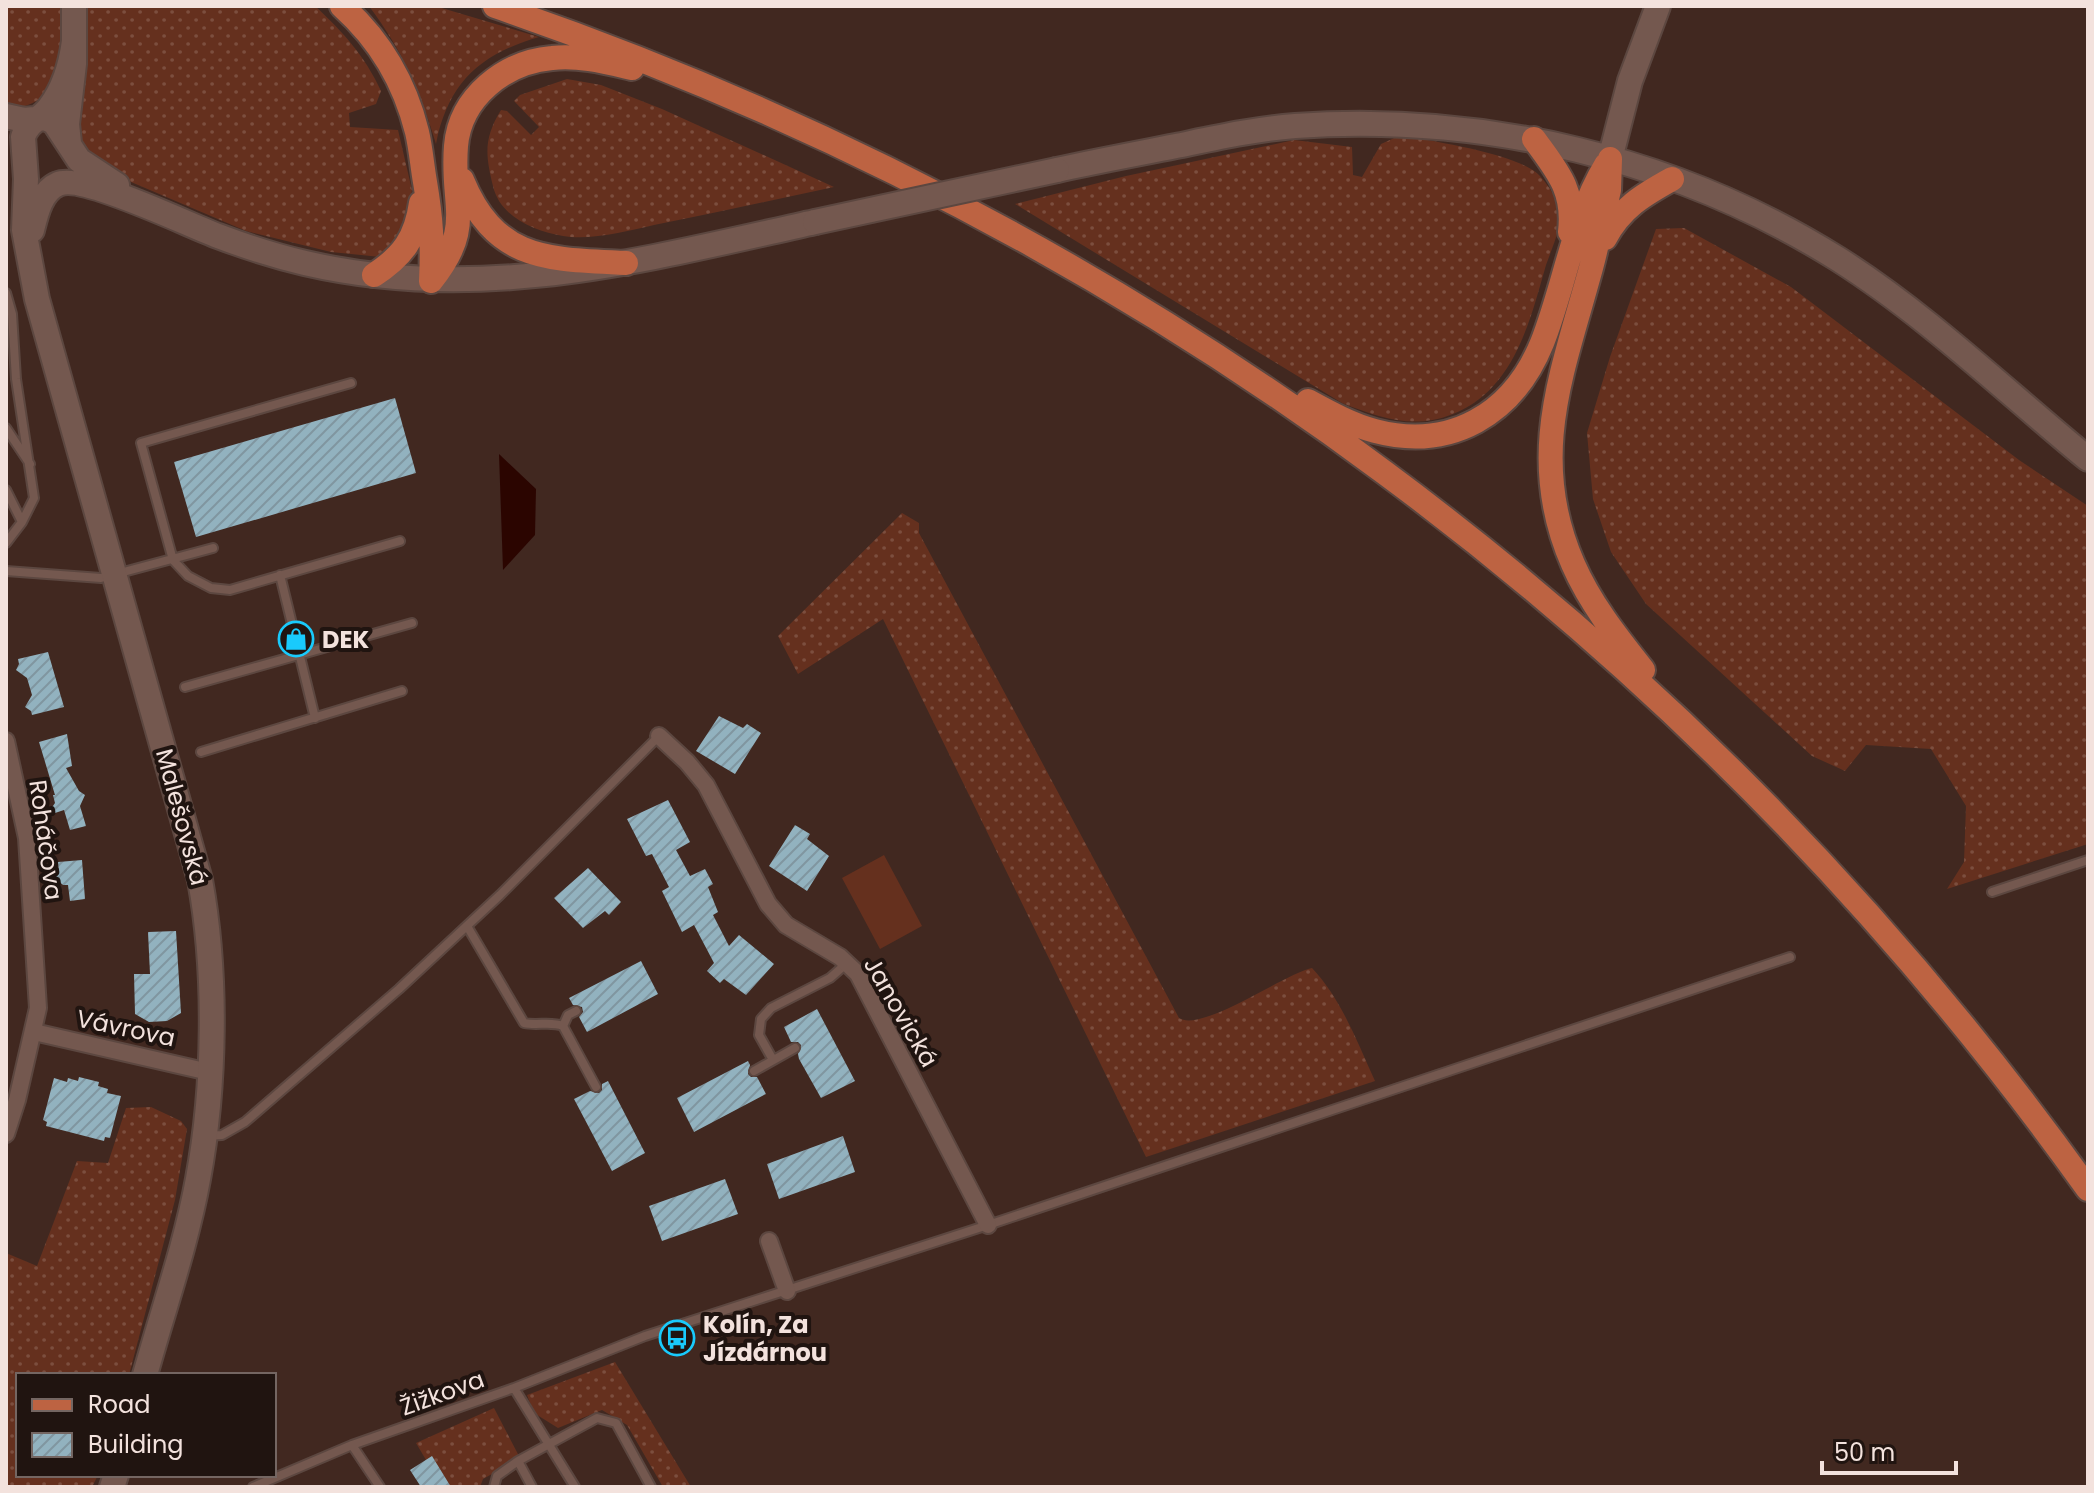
<svg xmlns="http://www.w3.org/2000/svg" width="2094" height="1493" font-family="Poppins,sans-serif">
<style>
.grass{fill:url(#grass-dots)}
.garden{fill:#65301e}
.water{fill:#2b0500}
.building{fill:url(#building-hatch)}
.lines{fill:none;stroke-linecap:round;stroke-linejoin:round}
.lane-casing{stroke:#5c4740;stroke-width:12}
.street-casing{stroke:#5c4740;stroke-width:20}
.secondary-casing{stroke:#5c4740;stroke-width:28}
.primary-casing{stroke:#5c4740;stroke-width:28}
.lane{stroke:#74584f;stroke-width:8}
.street{stroke:#74584f;stroke-width:16}
.secondary{stroke:#74584f;stroke-width:24}
.primary{stroke:#bd6342;stroke-width:24}
.secondary-bridge-casing{stroke:#5c4740;stroke-width:28;stroke-linecap:butt}
.secondary-bridge{stroke:#74584f;stroke-width:24}
.labels{text-anchor:middle;dominant-baseline:central;stroke-width:8;stroke-linejoin:round;paint-order:stroke}
.poi-label{font-size:24px;font-weight:bold;fill:#f3e2dd;stroke:#201410;text-anchor:start}
.street-label{font-size:24px;fill:#f3e2dd;stroke:#201410}
</style>
<defs>
<pattern id="grass-dots" width="8" height="8" patternUnits="userSpaceOnUse" patternTransform="scale(2)"><rect width="8" height="8" fill="#65301e"/><path d="M2 2h.1M6 6h.1" fill="none" stroke="#7c4e3e" stroke-width="1.8" stroke-linecap="round"/></pattern>
<pattern id="building-hatch" width="6" height="6" patternUnits="userSpaceOnUse" patternTransform="scale(2)"><rect width="6" height="6" fill="#92b2bf"/><path d="M-1 1l2-2M0 6l6-6M5 7l2-2" fill="none" stroke="#8096a0"/></pattern>
</defs>
<rect width="100%" height="100%" fill="#412820"/>
<path class="grass" d="M6,6H63C65,49 62,111 6,108Z
M83,6H315C343,32 365,56 381,91L376,104L349,113L350,127L398,130L412,190L404,235L381,257L331,252L246,231L117,176L77,143Z
M369,6H435L539,37C480,54 448,83 436,144C419,87 404,54 369,6Z
M567,79L601,85L662,109L834,187C774,200 714,213 654,225C628,231 589,241 563,236C534,231 500,217 493,186C485,154 484,138 501,110L507,111L531,135L539,127L514,101L520,95Z
M1401,135C1434,142 1518,153 1540,176C1549,186 1561,204 1560,218C1559,233 1551,251 1546,265C1530,321 1514,390 1453,414C1414,430 1380,418 1342,403L1015,204L1126,176L1294,140L1352,147L1353,175L1362,177L1381,144Z
M1684,228L1791,287L2019,460L2088,506V844L1947,889L1964,862L1966,806L1931,749L1866,745L1845,771L1812,756L1646,604L1611,552L1593,499L1587,433L1610,357L1656,229Z
M902,513L919,523V533L1179,1018C1201,1033 1284,974 1312,968C1342,1000 1357,1042 1375,1081L1146,1157L883,619L798,674L778,636Z
M151,1107L181,1121L187,1129L175,1200L129,1375H18V1475H98L92,1487H6V1253L37,1266L77,1161L108,1163L126,1108Z
M615,1362L691,1487H663L627,1425L602,1410L558,1428L534,1413L527,1395Z
M494,1408L520,1458L483,1479L480,1487H442L416,1443Z"/>
<path class="garden" d="M884,855L922,926L880,949L842,878Z"/>
<path class="water" d="M499,454L536,489L535,535L503,570Z"/>
<path class="building" d="M395,398L416,473L196,537L174,462Z
M48,652L64,707L32,715L31,711L25,707L32,695L27,678L16,670L19,664L18,659Z
M719,716L743,728L747,724L761,733L735,774L696,751Z
M67,734L72,766L66,768L79,791L85,795L80,806L86,826L70,830L64,810L46,816L55,803L53,795H55L39,742Z
M668,800L690,842L676,850L690,876L705,869L713,884L708,887L718,912L713,915L729,946L739,935L774,964L746,995L724,979L720,983L707,971L714,963L694,925L682,932L662,891L669,887L652,854L646,856L627,819Z
M795,825L810,834L807,839L829,856L807,891L769,866Z
M82,860L85,899L70,901L68,885H63L55,878L59,873L58,862Z
M588,868L621,902L609,915L605,911L583,928L554,898Z
M176,931L181,1013L167,1021L149,1022L135,1014L134,974H150L148,932Z
M641,961L658,994L587,1032L579,1017L583,1012L582,1007L573,1005L569,998Z
M817,1009L855,1081L821,1098L799,1059L798,1054L801,1045L798,1042H791L784,1027Z
M748,1061L750,1065L748,1074L751,1077H757L766,1094L694,1132L677,1098Z
M79,1077L99,1082L98,1086L108,1089L107,1093L121,1096L110,1138L105,1137L104,1141L46,1126L47,1122L43,1120L54,1078L67,1082L68,1078L78,1081Z
M608,1081L645,1153L612,1171L574,1099L590,1091L599,1093L602,1090V1084Z
M843,1136L855,1172L779,1199L767,1164Z
M725,1179L738,1214L662,1241L649,1206Z
M432,1456L451,1487H421L410,1470Z"/>
<g class="lines">
<g class="lane-casing">
<path id="lane" d="M6,293L12,314L16,379L34,498L22,522
M351,383L141,443L173,560L188,576L211,588L230,590L400,541
M6,428L30,464
M6,490L22,522L6,543
M6,571L101,578L213,548
M280,575L315,718
M185,687L412,623
M201,752L402,691
M1992,892L2088,860
M467,926L524,1023C537,1026 551,1021 563,1026L596,1087
M563,1026L568,1015L576,1011
M773,1060L759,1035L761,1019L771,1008L830,978L846,964
M754,1071L795,1048
M206,1136L222,1135L245,1122L399,989L500,895L659,736
M514,1388L575,1487
M352,1445L380,1487
M518,1461L532,1487
M253,1487L352,1445L514,1388L645,1336L988,1225L1790,957
M494,1487L497,1476L518,1461L597,1418L616,1423L651,1487"/>
</g>
<g class="street-casing">
<path id="street" d="M659,736L687,762L706,785L768,904L786,925L840,957L858,974L988,1225
M6,741L27,838L38,1008L17,1100L6,1134
M34,1032L209,1072
M769,1241L787,1291"/>
</g>
<g class="secondary-casing">
<path id="secondary" d="M74,41C71,64 63,90 49,108C40,120 28,121 23,137L26,179L24,230L37,299L200,880C217,973 215,1087 198,1179C186,1245 163,1310 145,1375
M6,116L24,120L45,118L54,122L79,160L117,185
M69,143L67,124L74,64V6
M1610,159L1630,81L1658,6
M1057,170C1097,161 1136,154 1176,146C1215,138 1255,129 1295,126C1484,113 1677,158 1838,259C1928,316 2006,392 2088,459
M32,230C36,214 41,191 58,184C83,173 188,225 218,236C247,247 275,256 305,263C482,304 643,260 815,222
M112,1487L116,1475"/>
</g>
<g class="primary-casing">
<path id="primary" d="M342,6C380,40 405,83 417,132C421,149 422,165 425,182C431,217 433,244 431,281
M495,6C1138,226 1692,635 2088,1189
M1534,139C1557,171 1575,190 1570,232
M1610,159L1609,190C1603,216 1598,242 1591,268C1563,371 1526,457 1573,564C1590,603 1616,636 1643,670
M462,180C496,262 548,259 626,263
M1605,238C1621,208 1643,195 1672,179
M374,275C403,256 416,238 421,203
M431,281C475,226 451,207 456,146C460,97 505,62 552,58C579,55 606,62 632,68
M1308,401C1330,413 1352,425 1375,431C1451,451 1513,414 1542,343C1565,285 1573,220 1606,165"/>
</g>
<use href="#lane" class="lane"/>
<use href="#street" class="street"/>
<use href="#secondary" class="secondary"/>
<use href="#primary" class="primary"/>
<g class="secondary-bridge-casing">
<path id="secondary-bridge" d="M815,222L1057,170"/>
</g>
<use href="#secondary-bridge" class="secondary-bridge"/>
</g>
<defs>
<g id="shop-ring" transform="scale(1.8)"><circle r="9.5" fill="#201410" stroke="#19cafc" stroke-width="1.5"/><path d="M-5-2.5h2.3a2.7 3.5 0 0 1 5.4 0H5L5.5 6h-11ZM-1.5-2.5h3a1.5 2.3 0 0 0-3 0Z" fill="#19cafc"/></g>
<g id="bus-ring" transform="scale(1.8)"><circle r="9.5" fill="#201410" stroke="#19cafc" stroke-width="1.5"/><path d="M-5-6H5V4H4V6H2V4H-2V6H-4V4H-5ZM-3.5-4V0h7V-4ZM-3.5 1.2v1.5H-2V1.2ZM2 1.2v1.5H3.5V1.2Z" fill="#19cafc"/></g>
</defs>
<g fill-rule="evenodd">
<use href="#shop-ring" x="296" y="639"/>
<use href="#bus-ring" x="677" y="1338"/>
</g>
<g class="labels">
<g class="poi-label">
<text x="322" y="639">DEK</text>
<text x="703" y="1324">Kolín, Za<tspan x="703" dy="28">Jízdárnou</tspan></text>
</g>
<g class="street-label">
<text transform="translate(182 817) rotate(75)">Malešovská</text>
<text transform="translate(46 840) rotate(82)">Roháčova</text>
<text transform="translate(901 1012) rotate(60)">Janovická</text>
<text transform="translate(126 1028) rotate(12)">Vávrova</text>
<text transform="translate(442 1393) rotate(-20)">Žižkova</text>
</g>
</g>
<rect width="2094" height="1493" fill="none" stroke="#f3e2dd" stroke-width="16"/>
<rect x="16" y="1373" width="260" height="104" fill="#201410" stroke="#746662" stroke-width="2"/>
<rect x="32" y="1399" width="40" height="12" fill="#bd6342" stroke="#746662" stroke-width="2"/>
<text x="88" y="1413" font-size="24" fill="#f3e2dd">Road</text>
<rect x="32" y="1433" width="40" height="24" fill="url(#building-hatch)" stroke="#746662" stroke-width="2"/>
<text x="88" y="1453" font-size="24" fill="#f3e2dd">Building</text>
<path d="M1822 1461v12h134v-12" fill="none" stroke="#f3e2dd" stroke-width="4"/>
<text x="1834" y="1461" font-size="24" fill="#f3e2dd" stroke="#201410" stroke-width="6" paint-order="stroke">50 m</text>
</svg>
